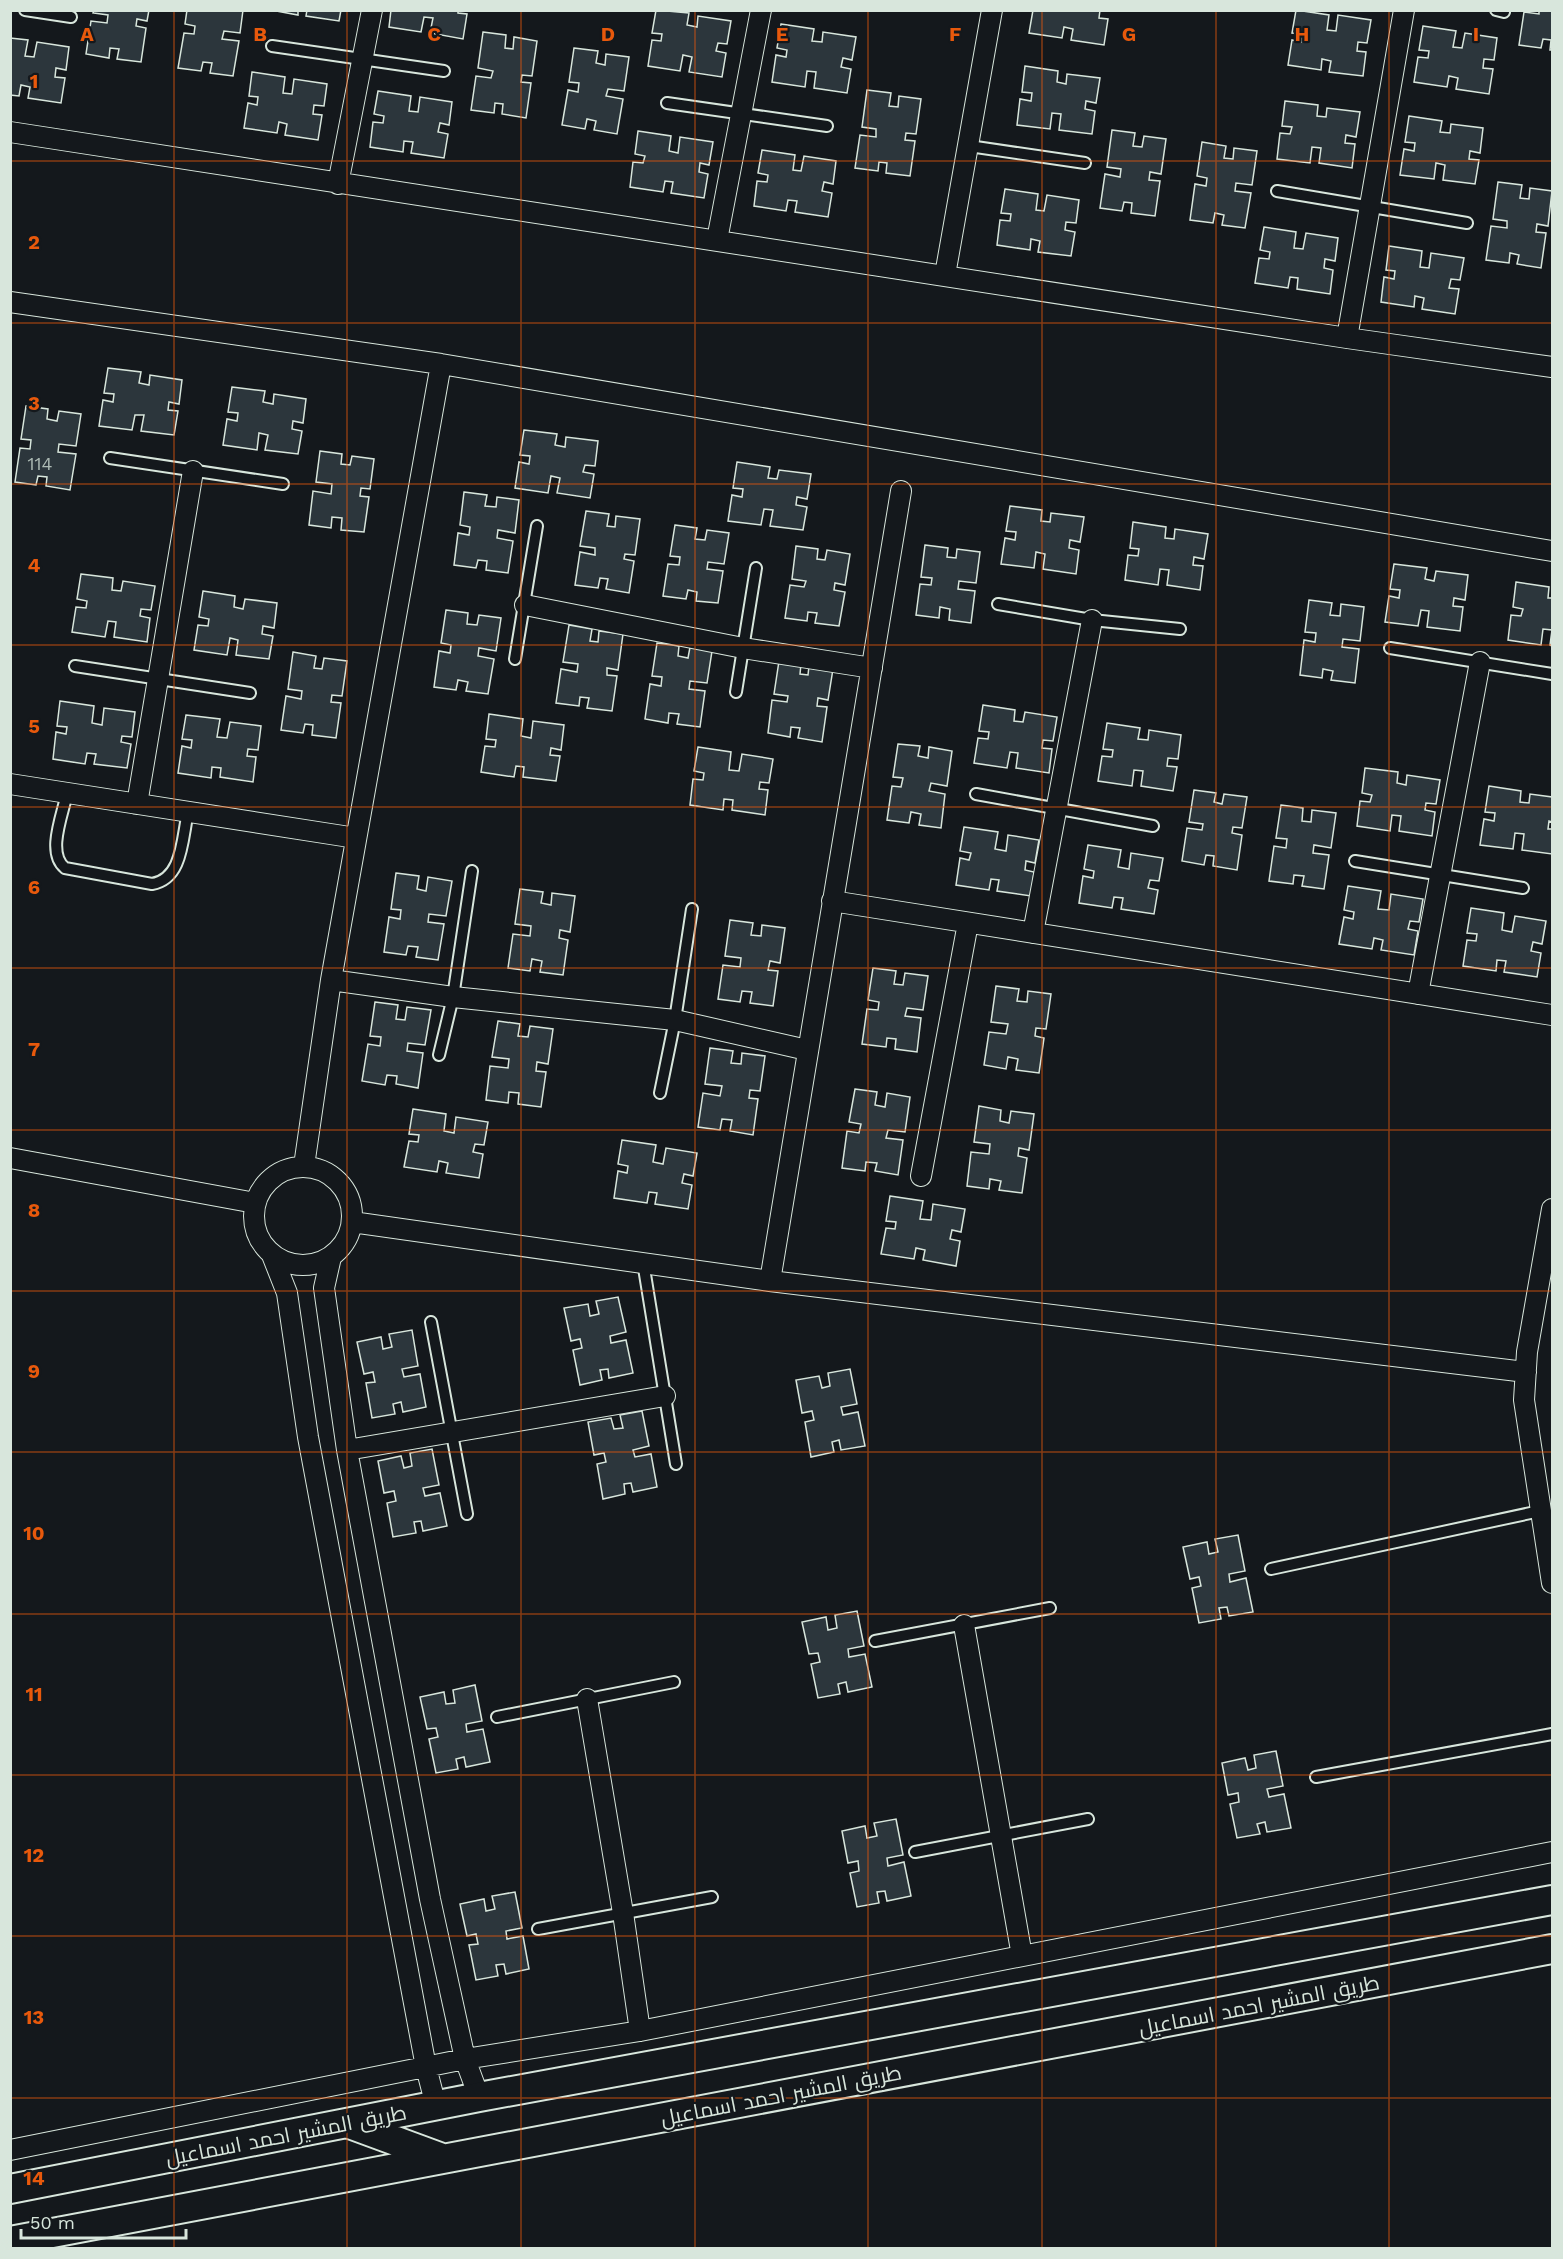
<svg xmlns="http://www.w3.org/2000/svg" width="1563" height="2259" font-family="'Work Sans',Cairo,sans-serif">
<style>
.building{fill:#2c363c;stroke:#d8e6dc;stroke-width:1.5}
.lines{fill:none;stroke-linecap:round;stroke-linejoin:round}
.lane-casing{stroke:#d8e6dc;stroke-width:14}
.street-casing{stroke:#d8e6dc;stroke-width:22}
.secondary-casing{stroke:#d8e6dc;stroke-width:32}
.lane{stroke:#14181c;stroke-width:10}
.street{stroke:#14181c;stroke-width:20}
.secondary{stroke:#14181c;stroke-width:28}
.grid{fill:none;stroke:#e8590c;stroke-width:1.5;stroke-opacity:0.55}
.labels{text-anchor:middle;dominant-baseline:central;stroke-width:4.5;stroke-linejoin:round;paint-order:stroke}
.number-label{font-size:18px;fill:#adbab4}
.street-label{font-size:21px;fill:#d8e6dc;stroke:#14181c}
.grid-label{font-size:20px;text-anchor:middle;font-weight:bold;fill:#e8590c;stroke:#14181c;stroke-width:4.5;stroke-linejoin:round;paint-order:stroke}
</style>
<rect width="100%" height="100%" fill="#14181c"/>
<path class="building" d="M94,10H149L147,21L137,19L136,26L146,28L141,62L117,59L119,49L110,48L109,58L86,54L91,21L107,23L108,15L93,13Z
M187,10H243L240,33L224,31L222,39L239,41L233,76L210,73L212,63L203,62L201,71L178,68L184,33L194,34L195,26L185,24Z
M271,10H298V15Z
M307,10H341L339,21L306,16Z
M391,10H458V13L467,14L463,39L430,33L433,18L424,17L421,32L389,27Z
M656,10L689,13L687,25L697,27L698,16L731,21L727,44L718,43L716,51L726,53L722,77L689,72L692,57L683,55L680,71L648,66L652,40L661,41L662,34L652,33Z
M1033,10H1100L1099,18L1108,19L1104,45L1071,40L1073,29L1064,27L1062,38L1029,33Z
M1296,10L1329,15L1327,30L1336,31L1338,15L1371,20L1367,43L1358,42L1357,51L1366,52L1363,76L1329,72L1331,61L1322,59L1321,70L1288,65L1292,40L1301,42L1302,34L1292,33Z
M1539,10H1552V50H1550L1551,40L1543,39L1541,48L1519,45L1524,12L1539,14Z
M781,24L814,29L812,41L822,42L823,32L856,37L852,60L843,58L841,67L851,69L847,93L814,88L816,72L807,71L805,87L772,82L776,55L786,57L787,50L777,48Z
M1423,26L1456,31L1453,47L1462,48L1465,33L1497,38L1494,60L1484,59L1483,68L1493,69L1489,94L1456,89L1458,78L1449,76L1447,87L1414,82L1418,57L1428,58L1429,51L1419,50Z
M483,32L506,35L505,48L513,49L514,37L537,41L532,76L522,75L521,82L531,83L526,118L502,114L503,104L495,103L494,113L471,110L476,76L491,78L493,71L478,68Z
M10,38L28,40L25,56L34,57L37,42L69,47L66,70L56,68L55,77L65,78L61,103L28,98L30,87L21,85L19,96L10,95Z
M574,48L598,51L596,63L605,65L606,54L629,57L624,91L608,89L606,96L623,99L617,134L594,130L596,121L587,119L585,129L562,125L568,90L578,92L579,83L569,82Z
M1025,66L1058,71L1057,82L1066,84L1067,74L1100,78L1096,103L1086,101L1085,109L1095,111L1092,134L1059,130L1061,114L1052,113L1050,129L1017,125L1020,99L1031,101L1032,93L1022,92Z
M252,72L285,77L283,93L292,94L294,79L327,84L324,106L314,105L313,114L322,115L318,140L285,135L287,124L279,122L277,133L244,128L248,103L257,105L258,97L249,96Z
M867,90L891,93L889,106L898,107L899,96L921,99L916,134L906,133L905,140L915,141L910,176L886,173L887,163L879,162L878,171L855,168L860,135L876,137V129L862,127Z
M378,91L411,96L409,111L418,112L420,97L452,102L449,125L440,123L438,132L448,134L444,158L411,153L413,142L404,141L403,152L370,147L373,122L383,123L384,116L374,114Z
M1285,101L1318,105L1317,116L1326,117L1327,108L1360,112L1356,137L1346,135L1345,143L1355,144L1352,168L1319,163L1321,148L1312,147L1310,163L1277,159L1280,133L1290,134L1292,127L1282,126Z
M1409,116L1442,121L1440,132L1450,133L1451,124L1483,128L1480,153L1470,151L1469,159L1479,160L1475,184L1443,180L1445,165L1436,163L1434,179L1400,175L1404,149L1414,151L1415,143L1405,142Z
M1112,130L1135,133L1133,146L1142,147L1144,136L1166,139L1161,174L1150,172L1149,180L1160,181L1155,216L1131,213L1132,203L1124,202L1122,211L1100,208L1105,174L1120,177L1121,169L1107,167Z
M638,131L671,136L669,151L678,153L680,137L713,142L709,165L700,163L699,172L708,174L704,198L671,193L673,182L665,181L663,192L630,187L633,162L643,163L645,156L635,154Z
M1202,142L1226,146L1224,158L1233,159L1234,148L1257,151L1252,185L1236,183L1235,191L1251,193L1245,228L1222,225L1224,215L1215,213L1213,223L1190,220L1195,184L1206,186L1207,178L1197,176Z
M762,150L795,155L793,170L801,171L804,156L836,161L833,184L824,182L822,191L832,193L828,217L795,212L797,201L788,200L786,211L754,206L757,181L767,182L768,175L758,173Z
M1498,182L1522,185L1520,198L1529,199L1530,188L1552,191L1548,226L1537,224L1536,232L1546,233L1541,268L1517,264L1519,255L1510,253L1509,263L1486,260L1491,226L1507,228V221L1493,219Z
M1005,189L1038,194L1036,210L1044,211L1047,195L1079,200L1076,223L1066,222L1065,230L1075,232L1071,256L1038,252L1040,241L1031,239L1030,250L997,245L1000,220L1010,221L1011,214L1001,213Z
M1264,227L1296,232L1294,248L1303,249L1306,233L1338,238L1335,261L1325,259L1324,268L1333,270L1330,294L1297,289L1298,278L1290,277L1288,288L1255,283L1259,258L1269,259L1270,252L1260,250Z
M1389,246L1422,251L1420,267L1429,268L1431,253L1464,258L1460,280L1451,279L1449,288L1459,289L1455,314L1422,309L1424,298L1415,296L1414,307L1381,302L1384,277L1394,279L1395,271L1386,270Z
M108,368L141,372L139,383L149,385L150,375L182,380L179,404L169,402L168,410L178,411L174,435L141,431L144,415H135L132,430L99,426L103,400L113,402L114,394L104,393Z
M232,387L265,391L263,402L273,404L274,394L306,399L303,423L293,421L292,429L302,431L298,454L265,450L268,435L259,433L257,450L223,445L227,419L237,421L238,413L228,412Z
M26,406L48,409L47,419L57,421L59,411L81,414L76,446L59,444L58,452L76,454L70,490L46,486L47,477L38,476L36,485L15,482L20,448L30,449L31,440L21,439Z
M524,430L557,434L555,445L565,447L566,437L598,441L595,466L585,465L583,472L594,474L590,498L557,493L560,478L551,476L548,493L515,488L519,462L529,464L530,456L520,455Z
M320,451L342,454L341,464L350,465L352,456L374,459L370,489L361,488L360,496L369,497L364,532L341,530L342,518L332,517L331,528L309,525L313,491L331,494L332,484L316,482Z
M737,462L770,467L768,478L777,479L779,470L811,474L807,499L797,497L796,505L807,507L803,530L770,526L773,510L764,509L761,525L728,521L732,495L742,497L743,489L733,488Z
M464,492L487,495L485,506L496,507L497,497L519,500L515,533L498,530L497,538L513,541L508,573L486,570L487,561L478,560L476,568L454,565L458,533L469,535L470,527L460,525Z
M1010,506L1042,510L1041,521L1050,522L1051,513L1084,517L1080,542L1070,540L1069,548L1079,550L1076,574L1043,569L1045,554L1036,552L1034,568L1001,564L1005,538L1015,540L1016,532L1006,531Z
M586,511L609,514L607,526L615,527L616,516L640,519L635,555L625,554L624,559L634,561L629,593L606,589L608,579L600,578L598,588L575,585L580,552L595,555V548L580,546Z
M1133,522L1166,527L1165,538L1174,539L1175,529L1208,534L1204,559L1194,557L1193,565L1203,566L1200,590L1167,585L1169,570L1160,569L1158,585L1125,580L1128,555L1138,556L1139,549L1130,548Z
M675,525L697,528L695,539L705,540L707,530L729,533L724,564L708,562L707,569L723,571L718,603L696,601L697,592L688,590L686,599L663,596L668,564L679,565L680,557L670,556Z
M925,545L948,548L947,557L956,558L957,549L980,552L976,583L959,581L958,589L975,591L971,623L949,620L950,609L940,607L939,618L916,615L920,584L931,585L932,578L921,577Z
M796,546L818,549L817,559L825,560L827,550L850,554L845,585L835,583L834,590L845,592L839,626L815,623L817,613L808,612L807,621L785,618L790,585L804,587L806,581L792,579Z
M1394,564L1427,568L1425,579L1434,581L1436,571L1468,575L1465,600L1454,598L1453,606L1463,607L1460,631L1427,627L1429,611L1421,610L1418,626L1385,622L1389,596L1399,598L1400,590L1390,589Z
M81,574L113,578L112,590L121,591L123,581L155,586L151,610L141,609L140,616L150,618L147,642L114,637L116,622L108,621L105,637L72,632L76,607L86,608L87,601L77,599Z
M1516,582L1549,587L1548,598H1552V646L1550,645L1552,630L1543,629L1541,645L1508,640L1511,615L1521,616L1523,609L1513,607Z
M203,591L235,596L234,607L243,609L245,599L277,603L274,628L263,626L262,634L273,636L269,659L236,655L238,640L230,638L227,655L194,650L198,625L208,626L209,619L199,617Z
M1309,600L1332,603L1330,615L1340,616L1341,604L1364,607L1360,641L1343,639L1342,647L1359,649L1355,683L1331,680L1333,671L1323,669L1322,678L1300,675L1304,640L1315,642L1316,633L1305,632Z
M446,610L468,613L467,624L477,625L479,615L501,618L496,651L479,648L478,656L494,659L488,694L466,691L468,682L458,680L456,690L434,687L439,651L450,653L451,645L441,643Z
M569,625L592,629L590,641L598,642L599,631L623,634L618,670L607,668V675L617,676L612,711L587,708L589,698L580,697L579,706L556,703L561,669L577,672L578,664L563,662Z
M657,643L679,646L678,656L688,658L690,647L712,651L707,683L690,681L689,689L705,691L700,727L677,724L679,714L669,713L668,723L645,719L650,684L661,686L662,677L652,676Z
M293,652L316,656L314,668L322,669L324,658L347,661L342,696L332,695L331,702L341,703L336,738L312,735L313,725L305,724L303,733L281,730L286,696L301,699L302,691L288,689Z
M779,661L801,664L800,674L808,675L809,666L833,669L828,700L818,698L817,706L827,707L822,742L798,738L800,728L791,727L790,737L768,733L772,700L787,702L788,696L774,694Z
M60,701L94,706L92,723L102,725L104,708L135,712L132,737L122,736L121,742L131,744L127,768L94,764L96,754L87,753L85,764L53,759L56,732L66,734L67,727L57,726Z
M983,705L1015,710L1014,721L1023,722L1025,712L1057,717L1053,741L1043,740L1042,748L1052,749L1049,773L1016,768L1018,753L1010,752L1007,768L974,763L978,738L988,739L989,732L979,731Z
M489,714L523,719L521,736L531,738L533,721L564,725L561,750L551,748L550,755L560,756L556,781L523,777L524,767L516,766L514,777L481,772L485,746L495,747L496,740L486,739Z
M186,715L220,719L217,737L227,738L230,722L261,726L258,750L248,749L247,756L256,757L253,782L220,777L221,768L212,767L211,778L178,773L182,746L191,748L192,740L182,739Z
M1107,723L1140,728L1138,739L1148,740L1149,730L1181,735L1178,759L1168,758L1167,766L1177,767L1173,791L1141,786L1143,771L1134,770L1132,786L1098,781L1102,756L1112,757L1113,750L1103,749Z
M898,744L920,746L918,756L928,758L929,747L952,751L947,786L931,783L929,791L945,794L941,828L919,825L921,814L911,812L909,823L887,820L892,786L901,787L903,778L893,777Z
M698,747L731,752L729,770L739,771L742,754L773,759L769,783L760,782L759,789L768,790L765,815L732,810L733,800L724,799L723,810L690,805L693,779L703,780L704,773L694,771Z
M1365,768L1398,772L1397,783L1406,785L1407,775L1440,780L1436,804L1426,803L1425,810L1435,812L1432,836L1399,831L1401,816L1392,815L1390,831L1357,826L1360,801L1370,802L1372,795L1362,793Z
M1489,786L1521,791L1520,802L1529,803L1530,794L1552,797V822L1549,821L1548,829H1552V854L1522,850L1524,834L1515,833L1513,849L1480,845L1484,819L1494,821L1495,813L1485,812Z
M1194,790L1216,793L1214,802L1222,804L1224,794L1247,797L1242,828L1233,827L1232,833L1242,835L1237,870L1213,866L1214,856L1206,855L1204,865L1182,861L1187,828L1202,830L1203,824L1189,822Z
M1281,805L1303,808L1302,821L1311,822L1312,810L1336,813L1331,848L1314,845L1313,853L1329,855L1324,889L1302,886L1304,876L1294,875L1293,884L1269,881L1274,846L1286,848L1287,839L1276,838Z
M964,827L998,832L995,849L1006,851L1008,835L1039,840L1035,863L1026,861L1025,870L1034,872L1031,896L997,891L999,880L991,879L989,890L956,885L960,858L969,860L971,853L960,851Z
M1088,845L1121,850L1118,867L1129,869L1131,853L1163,858L1159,881L1150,880L1148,888L1158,890L1154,914L1121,909L1123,898L1114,897L1112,908L1079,903L1083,876L1093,878L1094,871L1084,869Z
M396,873L419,876L417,889L426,891L428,877L452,881L446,916L429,914L428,922L444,924L438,960L416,957L418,947L408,946L406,955L384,952L389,917L400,919L401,910L391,909Z
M1348,886L1381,891L1378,909L1389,910L1391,894L1423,899L1419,922L1410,921L1408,929L1418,931L1414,955L1381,950L1383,940L1374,938L1372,949L1339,944L1344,917L1353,919L1354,912L1344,910Z
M520,889L543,892L541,903L551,905L552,893L575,896L570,932L560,930L559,938L568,940L563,975L540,972L542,961L532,959L530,971L508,968L513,934L530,936L531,926L515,924Z
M1471,908L1504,913L1502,930L1512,932L1515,916L1546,921L1542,944L1533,942L1531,951L1541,953L1537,977L1504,972L1506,961L1497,960L1496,971L1463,966L1467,940L1476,941L1477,934L1467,933Z
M730,920L753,923L751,935L761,936L762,925L785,928L780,963L770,961L768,970L778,971L773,1006L750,1003L752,992L742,991L740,1002L718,999L723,965L740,967L741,958L725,956Z
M873,968L896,971L894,984L903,985L905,973L928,976L923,1010L907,1008L905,1016L921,1018L917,1052L895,1049L896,1039L887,1038L886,1047L862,1044L867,1009L878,1010L879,1002L868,1000Z
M996,986L1019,989L1017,1001L1027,1002L1028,991L1051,994L1046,1029L1036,1028L1035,1036L1044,1038L1039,1073L1016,1070L1018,1059L1008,1057L1006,1069L984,1065L989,1032L1006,1034L1008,1024L991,1022Z
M375,1002L398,1005L396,1019L405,1020L407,1007L431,1010L425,1045L408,1043L407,1051L423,1053L418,1088L396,1084L397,1076L387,1075L385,1085L362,1081L368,1044L380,1046L381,1037L370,1036Z
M498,1021L520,1024L518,1036L528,1037L530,1026L553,1029L548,1064L537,1062L536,1071L546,1072L541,1107L518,1104L519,1093L509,1092L508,1103L486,1100L490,1066L508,1068L509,1059L492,1057Z
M710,1048L733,1051L731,1063L741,1064L742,1053L765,1056L760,1091L750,1090L749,1098L758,1099L753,1135L730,1131L732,1120L722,1119L720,1130L698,1127L703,1093L720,1096L722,1086L705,1084Z
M855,1089L877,1092L875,1105L885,1107L887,1093L910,1097L905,1132L888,1130L886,1138L903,1140L898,1175L875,1171L877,1163L866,1162L865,1171L842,1168L847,1131L859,1133L861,1124L849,1122Z
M979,1106L1001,1110L1000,1121L1009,1123L1011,1111L1034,1114L1029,1150L1019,1148L1018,1156L1027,1158L1022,1193L999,1190L1001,1181L990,1179L989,1189L967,1186L971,1152L989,1154L990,1144L974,1142Z
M413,1109L446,1114L444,1131L454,1133L456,1117L488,1122L484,1145L475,1144L473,1152L483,1154L479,1178L446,1173L448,1163L439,1161L437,1172L404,1167L409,1141L418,1142L419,1135L409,1134Z
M622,1140L656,1145L653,1162L663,1164L666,1148L697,1153L693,1176L684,1174L682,1183L692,1185L688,1209L655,1204L657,1193L649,1192L647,1203L614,1198L618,1171L627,1173L628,1166L618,1164Z
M890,1196L923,1201L920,1219L931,1220L933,1204L965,1209L961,1232L952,1230L950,1239L960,1241L956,1266L923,1260L925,1250L916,1248L914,1259L881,1254L886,1228L895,1229L896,1222L886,1221Z
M618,1297L626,1332L610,1336L611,1343L626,1340L633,1373L609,1378L608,1369L600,1370L602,1380L580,1385L573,1350L582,1348L580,1339L571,1341L564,1308L588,1304L590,1316L599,1314L596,1301Z
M412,1330L418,1366L402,1369L404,1377L420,1374L426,1407L403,1412L401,1402L393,1404L395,1414L372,1418L366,1383L375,1382L373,1372L364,1374L357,1342L381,1337L383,1349L392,1347L389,1334Z
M850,1369L857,1404L841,1407L843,1415L858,1412L865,1446L841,1450L839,1440L832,1442L834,1452L811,1457L805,1422L814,1420L812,1411L802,1413L796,1380L819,1376L822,1388L830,1386L828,1373Z
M642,1411L649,1446L633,1450L635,1457L651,1454L657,1487L633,1492L631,1483L624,1484L625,1494L603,1499L597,1464L606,1462L604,1453L594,1455L588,1422L611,1418L614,1429L623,1428L620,1415Z
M432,1449L439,1485L423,1488L425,1496L440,1493L447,1526L423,1531L421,1521L414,1522L416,1533L393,1537L387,1503L396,1501L394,1491L384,1493L378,1461L401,1456L404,1468L412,1466L410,1453Z
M1238,1535L1245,1571L1229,1574L1230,1582L1246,1578L1253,1612L1229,1616L1227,1607L1219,1608L1221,1619L1199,1623L1192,1588L1201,1586L1199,1577L1190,1579L1183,1547L1207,1542L1209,1554L1218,1552L1215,1539Z
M857,1611L864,1646L848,1649L849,1657L865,1654L872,1687L848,1692L846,1682L838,1684L840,1694L818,1698L811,1664L820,1662L818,1653L809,1654L802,1622L826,1617L828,1630L837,1628L835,1615Z
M475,1685L482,1721L466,1724L467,1732L483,1729L490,1762L466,1767L464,1757L456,1759L458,1769L436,1773L429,1739L438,1737L436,1728L427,1729L420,1697L444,1692L446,1704L455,1703L453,1690Z
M1276,1751L1283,1786L1267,1789L1269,1797L1284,1794L1291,1828L1267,1832L1265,1822L1257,1824L1260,1834L1237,1838L1230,1804L1239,1802L1238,1793L1228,1795L1222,1763L1245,1758L1248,1770L1256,1768L1254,1755Z
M896,1819L903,1855L887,1858L888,1866L904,1862L911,1896L887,1901L885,1891L877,1892L879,1903L857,1907L850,1873L859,1871L858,1861L848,1863L842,1831L865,1826L867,1838L877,1836L874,1823Z
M515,1892L522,1928L506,1931L507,1939L523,1936L529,1969L506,1974L504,1964L496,1965L498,1976L476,1980L469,1945L478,1944L476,1934L467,1936L460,1904L484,1899L486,1911L495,1909L492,1896Z"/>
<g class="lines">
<g class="lane-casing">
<path id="lane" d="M25,10L71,17
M1496,10L1504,12
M272,46L444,71
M667,103L827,126
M969,146L1085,163
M1277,191L1467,223
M110,458L283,484
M998,604L1092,620L1180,629
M1390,648L1552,674
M515,659L537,526
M75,666L250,693
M736,692L756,568
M67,793C63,814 46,853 65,868L152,884C183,879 182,838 188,812
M976,794L1153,826
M1355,861L1523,888
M439,1055L453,997L472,871
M660,1093L675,1020L692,909
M643,1262L676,1464
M431,1322L467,1514
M1271,1569L1540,1511
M875,1641L1050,1608
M497,1717L674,1682
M1316,1777L1552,1734
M915,1852L1088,1819
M538,1929L712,1897"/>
</g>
<g class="street-casing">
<path id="street" d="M10,132L1347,338L1552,367
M338,184L372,10
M717,240L761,10
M945,275L992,10
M10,302L441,364L1552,551
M1347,338L1404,10
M525,605L743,648L872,668
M10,784L356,838
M137,804L193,471
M832,901L1552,1015
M1033,933L1092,620
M331,980L453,997L675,1020L807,1050
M1418,994L1480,662
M10,1158L255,1203
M304,1166L331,980L441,364
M254 1216a49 49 0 1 1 98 0a49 49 0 1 1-98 0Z
M921,1176L968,923
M1552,1209L1527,1352L1524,1400L1552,1583
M352,1222L770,1281L1526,1372
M272,1255L287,1293L308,1437L426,2067L436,2106
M331,1257L324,1288L347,1450L430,1899L465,2059L479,2097
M770,1281L901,491
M347,1450L665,1396
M964,1625L1022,1956
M587,1699L623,1913L640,2031
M10,2150L465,2059L640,2031L1552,1852"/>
</g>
<g class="secondary-casing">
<path id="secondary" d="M347,2123L442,2158
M10,2189L479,2097L1552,1900
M10,2241L1552,1949"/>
</g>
<use href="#lane" class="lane"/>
<use href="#street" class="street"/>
<use href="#secondary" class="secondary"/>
</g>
<path class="grid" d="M174,10V2248M347,10V2248M521,10V2248M695,10V2248M868,10V2248M1042,10V2248M1216,10V2248M1389,10V2248M10,161H1552M10,323H1552M10,484H1552M10,645H1552M10,807H1552M10,968H1552M10,1130H1552M10,1291H1552M10,1452H1552M10,1614H1552M10,1775H1552M10,1936H1552M10,2098H1552"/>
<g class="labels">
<g class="number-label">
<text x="40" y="463">114</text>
</g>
<g class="street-label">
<text transform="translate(1259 2005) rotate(-11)">طريق المشير احمد اسماعيل</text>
<text transform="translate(781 2095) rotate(-11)">طريق المشير احمد اسماعيل</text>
<text transform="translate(286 2135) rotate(-11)">طريق المشير احمد اسماعيل</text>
</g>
</g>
<g class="grid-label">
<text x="87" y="41">A</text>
<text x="260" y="41">B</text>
<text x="434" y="41">C</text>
<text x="608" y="41">D</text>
<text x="782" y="41">E</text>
<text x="955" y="41">F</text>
<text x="1129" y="41">G</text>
<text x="1302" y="41">H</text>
<text x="1476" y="41">I</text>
<text x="34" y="88">1</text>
<text x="34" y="249">2</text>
<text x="34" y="410">3</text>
<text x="34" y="572">4</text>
<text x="34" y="733">5</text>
<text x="34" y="894">6</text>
<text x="34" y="1056">7</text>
<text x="34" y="1217">8</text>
<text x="34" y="1378">9</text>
<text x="34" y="1540">10</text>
<text x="34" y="1701">11</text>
<text x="34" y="1862">12</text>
<text x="34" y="2024">13</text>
<text x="34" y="2185">14</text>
</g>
<rect width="1563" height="2259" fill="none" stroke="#d8e6dc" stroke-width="24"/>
<path d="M21 2229v9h165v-9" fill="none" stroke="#d8e6dc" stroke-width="3"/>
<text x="30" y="2229" font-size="18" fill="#d8e6dc" stroke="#14181c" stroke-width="4.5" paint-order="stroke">50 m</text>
</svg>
